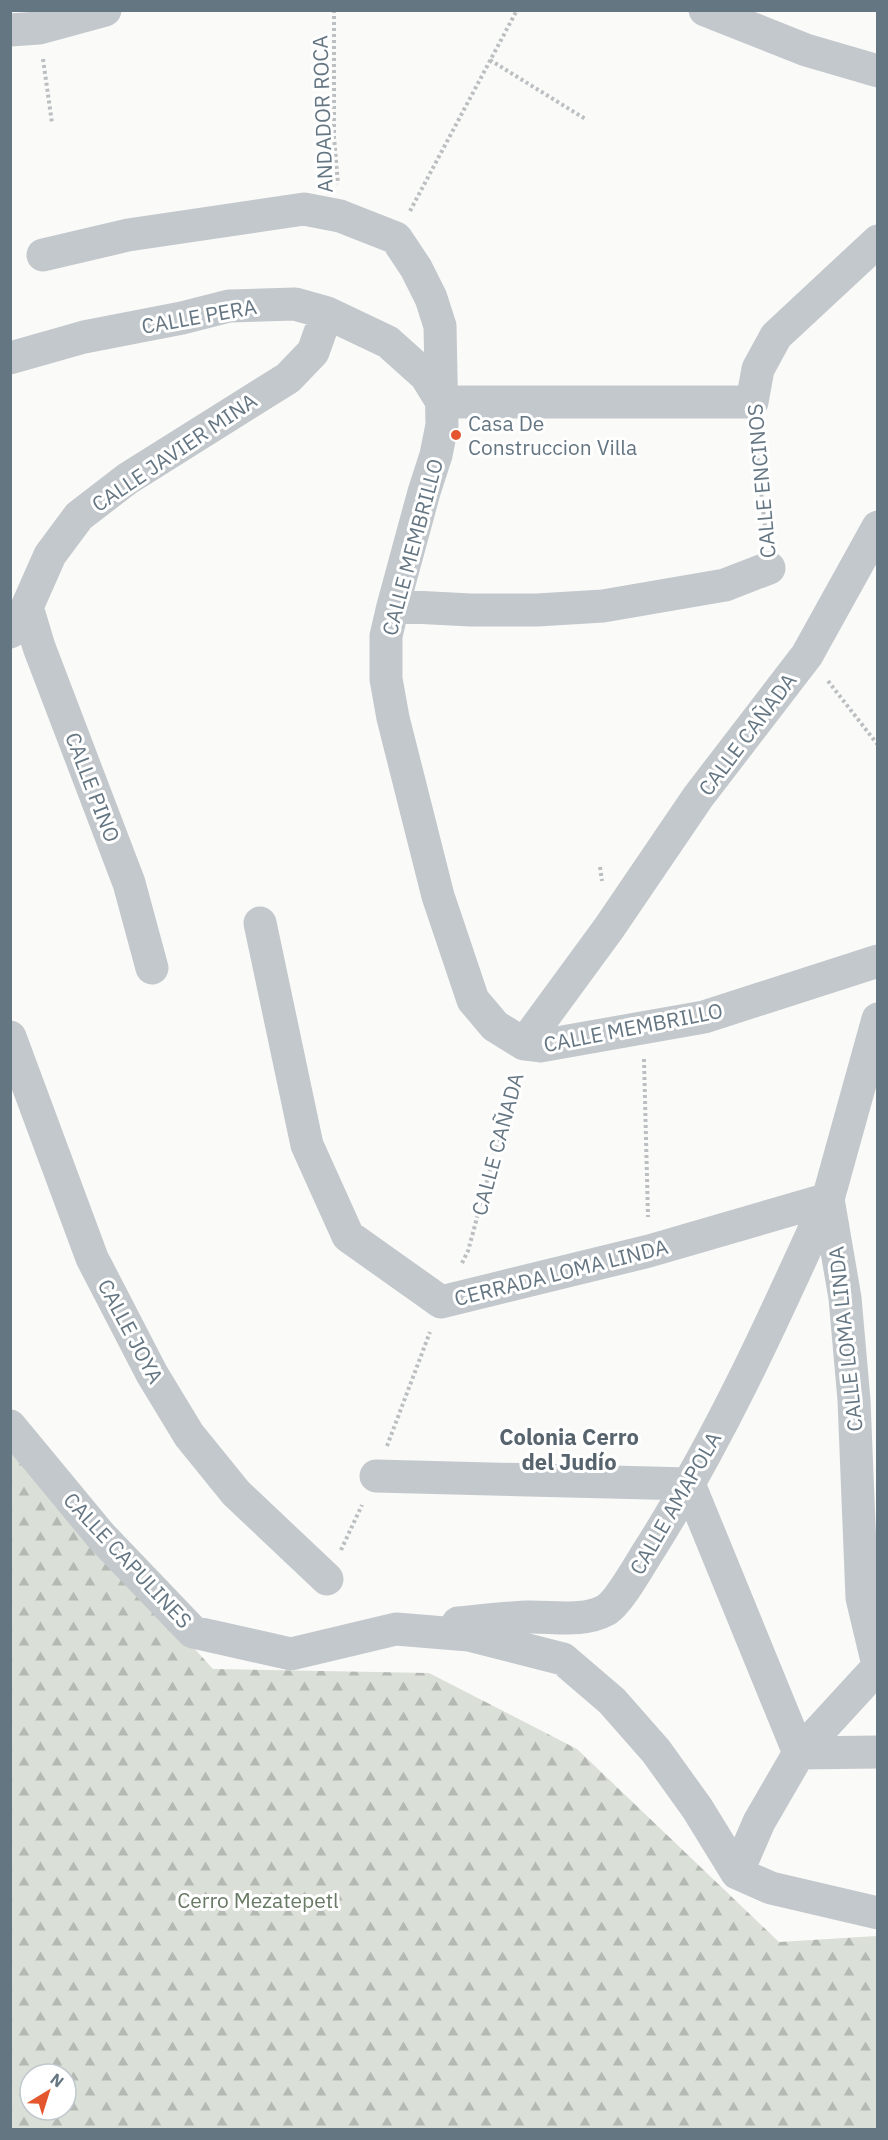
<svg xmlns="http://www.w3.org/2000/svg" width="888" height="2140" font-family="'IBM Plex Sans',sans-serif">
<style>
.forest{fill:url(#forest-firs);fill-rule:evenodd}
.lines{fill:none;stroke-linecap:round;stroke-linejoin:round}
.path{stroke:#bbbfc2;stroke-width:4;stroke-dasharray:3 3;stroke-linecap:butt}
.minor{stroke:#c3c8cc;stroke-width:33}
.poi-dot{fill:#e4572e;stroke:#fff;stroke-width:2}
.labels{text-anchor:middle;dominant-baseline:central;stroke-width:6;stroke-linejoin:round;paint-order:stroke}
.street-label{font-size:21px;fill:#657683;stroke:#fff}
.poi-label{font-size:21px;fill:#657683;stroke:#fff;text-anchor:start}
.park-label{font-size:21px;fill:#687a64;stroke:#fff}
.neighbourhood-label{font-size:22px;font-weight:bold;fill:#57646e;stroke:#fff}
</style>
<defs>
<pattern id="forest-firs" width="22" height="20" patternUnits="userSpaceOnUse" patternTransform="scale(1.5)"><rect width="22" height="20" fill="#dadfd7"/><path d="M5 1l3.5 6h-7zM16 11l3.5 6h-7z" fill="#b4b9b4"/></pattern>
</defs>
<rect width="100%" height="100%" fill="#fafaf8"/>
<path class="forest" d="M10,1446L213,1669L429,1673L577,1749L779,1942L877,1936V2129H11ZM30,2074H66V2110H30Z"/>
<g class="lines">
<path class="path" d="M334,10V137L338,184
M43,59L52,123
M490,60L587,120
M410,211L517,10
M755,434L766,537
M828,681L878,745
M600,867L602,881
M644,1059L648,1217
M462,1263L468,1251L516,1074
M387,1446L430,1332
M341,1550L362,1505"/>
<path class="minor" d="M705,10L806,50L878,71
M10,30L39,28L105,10
M43,255L128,235L304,209L340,216L396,238L416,268L431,298L440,326L442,425L436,455L424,492L393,606L386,636V679L393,718L438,896L473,1000L495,1026L524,1044L540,1046L704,1017L878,961
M10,358L84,337L182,318L229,306L295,304L327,313L388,342L426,376L442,402H752L758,369L776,336L878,241
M393,606L471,610H537L603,606L725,585L769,568
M27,607L39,647L129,883L152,968
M10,632L27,607L50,555L79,516L127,479L288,378L313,352L327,313
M260,923L307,1145L348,1236L441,1302L649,1251L828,1199
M878,1019L828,1199L845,1298L854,1400L862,1598L878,1665
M10,1037L92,1258L152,1374L189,1435L236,1493L327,1579
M524,1044L609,928L698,797L807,655L878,527
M10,1426L101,1536L193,1632L291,1654L396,1629L469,1635L563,1659L612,1701L656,1751L697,1808L737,1873L771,1888L878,1913
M376,1476L689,1484L799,1753L878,1752
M458,1623C480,1621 503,1618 526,1617C552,1616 583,1623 606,1610C618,1603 638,1568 646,1555C718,1442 773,1321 828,1199
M737,1873L759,1822L799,1753L878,1667"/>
</g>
<circle class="poi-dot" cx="456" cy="435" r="6"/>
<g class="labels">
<g class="street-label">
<text transform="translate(322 114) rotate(-92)">ANDADOR ROCA</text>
<text transform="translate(199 316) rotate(-10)">CALLE PERA</text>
<text transform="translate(174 452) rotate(-34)">CALLE JAVIER MINA</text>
<text transform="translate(761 481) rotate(-95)">CALLE ENCINOS</text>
<text transform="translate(412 547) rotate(-75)">CALLE MEMBRILLO</text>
<text transform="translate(747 734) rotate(-53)">CALLE CAÑADA</text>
<text transform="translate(93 787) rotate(69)">CALLE PINO</text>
<text transform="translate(633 1027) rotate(-11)">CALLE MEMBRILLO</text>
<text transform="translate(497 1144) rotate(-75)">CALLE CAÑADA</text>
<text transform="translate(561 1272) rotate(-14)">CERRADA LOMA LINDA</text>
<text transform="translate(131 1331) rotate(62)">CALLE JOYA</text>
<text transform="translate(845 1339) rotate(-96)">CALLE LOMA LINDA</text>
<text transform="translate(675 1503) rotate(-60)">CALLE AMAPOLA</text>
<text transform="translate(128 1560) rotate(47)">CALLE CAPULINES</text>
</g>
<g class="poi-label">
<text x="468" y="423">Casa De<tspan x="468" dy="24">Construccion Villa</tspan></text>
</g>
<g class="park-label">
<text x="258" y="1900">Cerro Mezatepetl</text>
</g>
<g class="neighbourhood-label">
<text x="569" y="1436">Colonia Cerro<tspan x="569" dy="25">del Judío</tspan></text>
</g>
</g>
<rect width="888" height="2140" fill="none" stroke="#657683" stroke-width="24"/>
<g transform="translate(48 2092) rotate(38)"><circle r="28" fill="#ffffff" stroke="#c1c8cd" stroke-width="1.5"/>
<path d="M0-4.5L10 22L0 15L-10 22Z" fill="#e4572e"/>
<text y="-9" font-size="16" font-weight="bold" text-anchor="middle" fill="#657683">N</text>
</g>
</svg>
